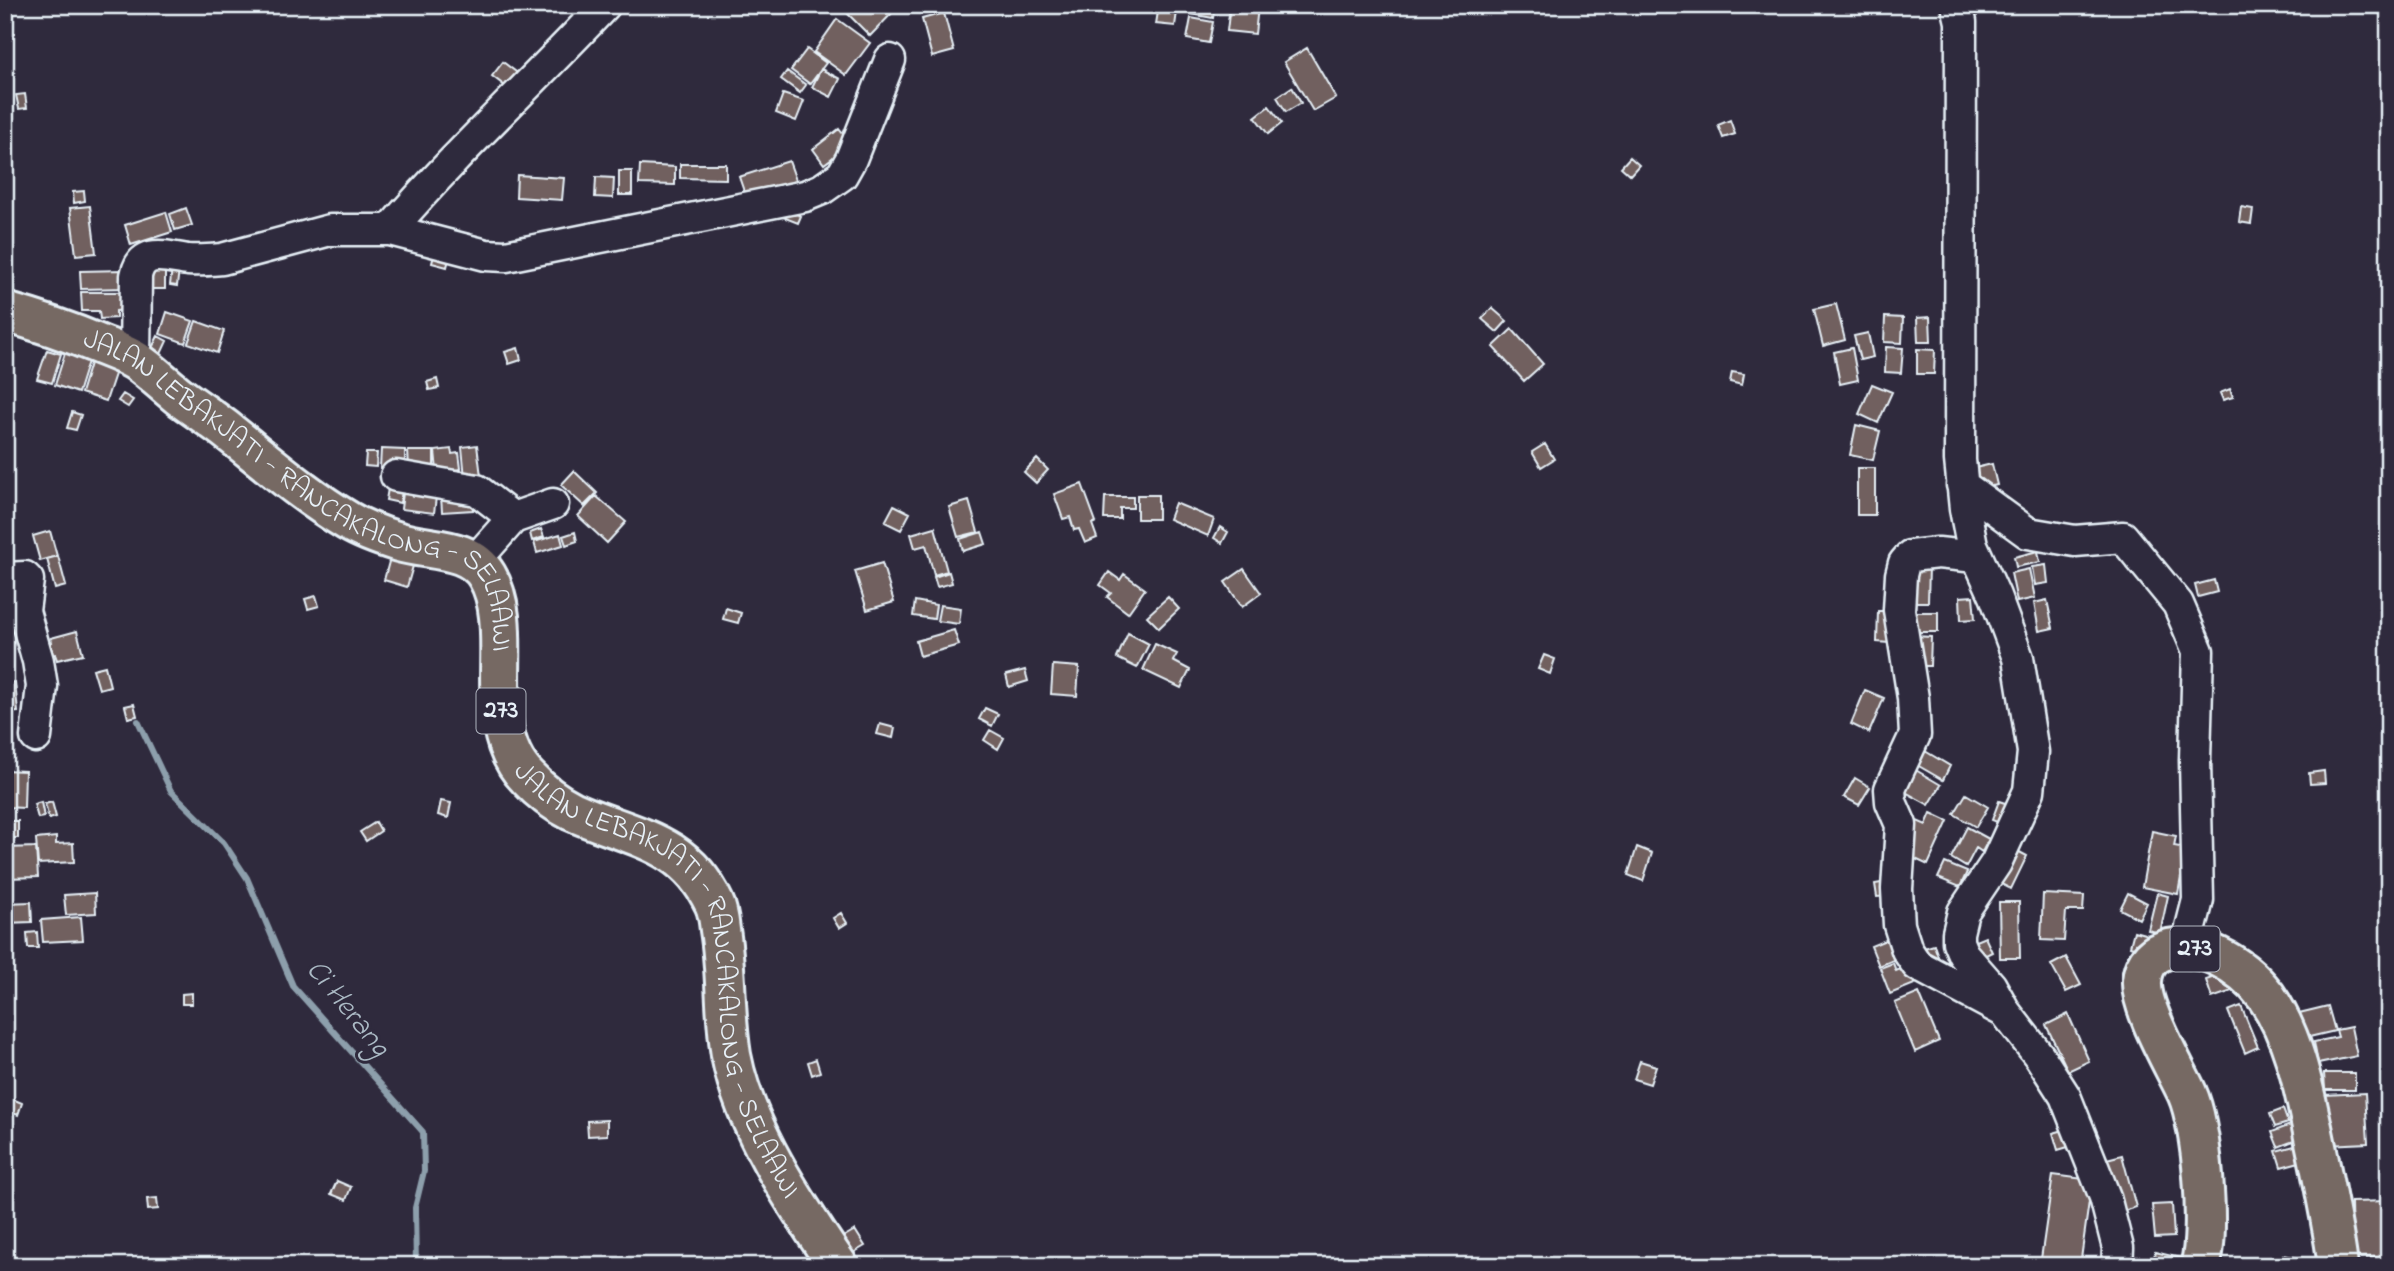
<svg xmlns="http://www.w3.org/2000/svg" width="2394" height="1271" font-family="'Indie Flower',sans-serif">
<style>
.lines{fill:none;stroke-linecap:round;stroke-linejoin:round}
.stream{stroke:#8d9fac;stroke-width:6}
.building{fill:#71605e;stroke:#e8f1f8;stroke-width:2}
.minor-casing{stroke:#e8f1f8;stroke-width:35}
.major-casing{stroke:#e8f1f8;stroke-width:44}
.minor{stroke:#2f2a3d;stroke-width:30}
.major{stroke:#766964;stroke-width:38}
.labels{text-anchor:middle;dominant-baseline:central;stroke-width:6;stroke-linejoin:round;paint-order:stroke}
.shield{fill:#2f2a3d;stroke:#b0b5c0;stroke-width:2}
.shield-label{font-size:26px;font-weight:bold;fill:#e8f1f8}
.street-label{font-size:28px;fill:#e8f1f8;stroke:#2f2a3d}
.water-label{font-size:30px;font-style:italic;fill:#abbac5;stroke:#2f2a3d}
</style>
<rect width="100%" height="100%" fill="#2f2a3d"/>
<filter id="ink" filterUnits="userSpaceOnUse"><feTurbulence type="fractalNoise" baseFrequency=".0143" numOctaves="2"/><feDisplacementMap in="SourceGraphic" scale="14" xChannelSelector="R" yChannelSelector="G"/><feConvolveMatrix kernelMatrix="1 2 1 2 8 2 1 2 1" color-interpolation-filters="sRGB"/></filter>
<g filter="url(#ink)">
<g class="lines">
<path class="stream" d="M138,721L171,791L224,843L247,878L293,986L423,1132L424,1171L415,1208L416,1266"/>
</g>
<path class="building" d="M849,5H890L895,10L870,36L844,10Z
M1159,5H1178L1175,26L1156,24Z
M1193,5H1215L1213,18L1191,14Z
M1230,5L1258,7L1255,34L1227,31Z
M944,13L954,51L932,57L922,19Z
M1191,18L1213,22L1209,43L1187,39Z
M837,19L870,43L846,75L814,52Z
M1307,48L1336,98L1313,111L1284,62Z
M807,49L826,63L810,84L791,70Z
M503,62L520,75L509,89L492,76Z
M821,69L840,79L831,97L812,87Z
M787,71L806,85L800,93L781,79Z
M1292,87L1301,103L1286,112L1277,97Z
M25,94L27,108L19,109L16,95Z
M783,94L804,101L796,121L776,113Z
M1269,106L1282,123L1268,134L1255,117Z
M1730,120L1735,134L1723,138L1718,125Z
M839,129L851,144L824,164L813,149Z
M1630,157L1639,165L1630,175L1621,167Z
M789,161L798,186L748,203L739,177Z
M680,164H726V179L680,178Z
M640,165L675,167V185L639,184Z
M619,171H632V195H619Z
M517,175L564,178L562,200L516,197Z
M596,177L614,178L613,198L595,197Z
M84,191L85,201L74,203L73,192Z
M773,204L801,216L798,223L770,212Z
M90,206L96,253L76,255L70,208Z
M2241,207L2253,209L2251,224L2239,222Z
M186,208L192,225L175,230L170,214Z
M166,212L172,232L131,245L125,225Z
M435,251L450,255L447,267L432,263Z
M143,262L165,263V289H140Z
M172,268L179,269L177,286L170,285Z
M125,270L126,288L81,289L80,271Z
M81,292H125V310L116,311V318L100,319L99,311H82Z
M1836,304L1845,340L1823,346L1814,309Z
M1492,308L1507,321L1497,332L1482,319Z
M167,312L193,321L185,343L160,334Z
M1885,317L1903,318L1902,343L1884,342Z
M1930,317L1931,342H1918L1917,318Z
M196,321L224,331L217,353L188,343Z
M1512,329L1543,364L1524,381L1493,347Z
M1868,333L1873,357L1860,360L1854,336Z
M158,336L167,341L160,356L151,350Z
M1886,347L1903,348L1901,373L1885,372Z
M518,348L521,360L509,364L505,352Z
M1852,348L1858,380L1840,384L1834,352Z
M1917,349L1935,350L1934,374H1917Z
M47,350L61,354L52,383L37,379Z
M66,350L89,358L78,393L55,385Z
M91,360L117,368L106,401L81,393Z
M1732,372L1744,374L1742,385L1730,382Z
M437,379L439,388L429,390L427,382Z
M1872,384L1892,392L1878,423L1859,414Z
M2230,389L2233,397L2223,400L2220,393Z
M123,394L133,400L128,407L118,401Z
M72,412L81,415L76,430L67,428Z
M1856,425L1880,431L1873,460L1850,455Z
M1545,444L1554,459L1541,467L1532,452Z
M477,445L481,476L465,478L462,447Z
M381,449L405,450V469L380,468Z
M451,449L452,454L459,453L461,469L453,470L454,479L438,481L435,451Z
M408,451H434V466L409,467Z
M366,453H377L376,467L365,466Z
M1037,459L1048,470L1036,483L1024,472Z
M1992,464L1997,485L1980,489L1975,468Z
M1857,468H1875V515H1857Z
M574,471L597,493L584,506L561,485Z
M389,483L403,485L400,503L386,500Z
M1082,484L1096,522L1092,524L1097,538L1085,543L1079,529L1074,530L1070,517L1063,519L1054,494Z
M404,485L437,489L434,513L401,509Z
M471,494L473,510L442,512L441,496Z
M1137,495H1158V519H1137Z
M596,496L626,522L607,543L578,516Z
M1105,497H1133V508H1120V519H1104Z
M969,501L978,532L958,537L949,507Z
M1175,503L1214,519L1208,536L1169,519Z
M894,505L910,513L901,530L885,522Z
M935,527L947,571L934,575L926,545L915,548L911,534Z
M1220,527L1228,532L1222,543L1214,538Z
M541,529L544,537L532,541L530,533Z
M50,531L57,556L40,561L33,536Z
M575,532L577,541L566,545L563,536Z
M982,532L986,544L963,551L960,539Z
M560,534L563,545L537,553L534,542Z
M2038,551L2040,562L2016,567L2014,557Z
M58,556L66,586L55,589L47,559Z
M390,558L413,566L407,587L384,580Z
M882,563L894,602L867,610L855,571Z
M2046,565L2048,583L2035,585L2032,567Z
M1913,567H1929L1928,602H1912Z
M1244,569L1261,593L1242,607L1225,582Z
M2029,569L2035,598L2017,602L2011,573Z
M949,572L952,583L937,587L934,577Z
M1109,572L1120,580L1124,574L1145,589L1128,613L1107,597L1111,593L1100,585Z
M2214,580L2217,592L2198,597L2195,585Z
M316,596L319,606L308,609L305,599Z
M1973,596L1975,619L1961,620L1960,597Z
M1168,597L1179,609L1159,628L1147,616Z
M2047,600L2053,628L2039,631L2034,603Z
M915,601L936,605L934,619L913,616Z
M940,605L961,608L959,624L937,621Z
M726,608L741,613L738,623L723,619Z
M1878,611H1890L1889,643L1877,642Z
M1909,612H1938V632H1909Z
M954,630L959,645L920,656L916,641Z
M77,631L83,654L57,660L55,654L48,657L45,644L52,642L51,638Z
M1128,633L1149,644L1137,668L1117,658Z
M1914,636L1931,637L1930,666H1913Z
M1155,644L1177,654L1173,661L1190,670L1181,688L1143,670Z
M10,652L12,667L5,668V653Z
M1544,655L1555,659L1550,674L1538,669Z
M1053,665L1079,667L1077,696L1051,694Z
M105,666L110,686L99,689L93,669Z
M1025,670L1028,681L1009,687L1006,675Z
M15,682L18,712L5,713V683Z
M1865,690L1884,698L1869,733L1851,724Z
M134,704L137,716L128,718L125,706Z
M985,708L998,714L992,726L979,719Z
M880,724L895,728L893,738L877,734Z
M990,730L1004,738L998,749L984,740Z
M1925,751L1950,766L1943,780L1917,765Z
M1914,769L1941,785L1929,805L1902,790Z
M5,770L25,771L24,808L5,807Z
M2324,771L2325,783L2310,784L2309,773Z
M1855,778L1870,787L1859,805L1844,797Z
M1966,794L1988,807L1976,827L1954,814Z
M441,801L451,803L448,818L438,815Z
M1999,801L2014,806L2007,826L1992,820Z
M41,802L44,817L38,818L34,804Z
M52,802L56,817L49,819L45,804Z
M1931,813L1948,821L1928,865L1909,856L1906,841L1915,820L1926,825Z
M5,821H18V838H5Z
M376,822L381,831L366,841L360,832Z
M1967,827L1989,839L1982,852L1976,848L1966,867L1951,858Z
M2152,831L2176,836L2174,846L2186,848L2178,894L2142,887Z
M56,837V844L73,843L74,862L38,864L36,839Z
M36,847L38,877L6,878L5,848Z
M1637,847L1652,853L1643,881L1628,875Z
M2010,847L2027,856L2011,889L1993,880Z
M1945,863L1967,872L1960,887L1938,878Z
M1887,882L1888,896L1877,897L1875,884Z
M95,893L96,913L66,915L64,895Z
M2128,893L2147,903L2139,919L2120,909Z
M2157,893L2168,896L2160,933L2148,930Z
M2043,894L2084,896L2083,911H2066L2064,941L2041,940Z
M31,902L32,922L5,923V903Z
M1999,902H2019L2020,958H2000Z
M841,913L847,923L839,928L833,918Z
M81,917L83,940L43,942L41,920Z
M2134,931L2148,935L2144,950L2130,946Z
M37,932L38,948H28L27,933Z
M1893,937L1901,957L1879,966L1871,946Z
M1985,937L1992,952L1980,958L1973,942Z
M1934,945L1940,962L1927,967L1921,949Z
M2066,957L2081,985L2066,992L2051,965Z
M1893,963L1896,971L1910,965L1917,983L1890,994L1880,968Z
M2229,972L2235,990L2212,998L2206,980Z
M192,993V1004H182V994Z
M1919,993L1939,1041L1915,1052L1895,1003Z
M2241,1006L2258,1047L2245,1053L2228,1011Z
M2328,1006L2335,1031L2305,1038L2299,1013Z
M2068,1014L2089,1061L2068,1071L2046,1025Z
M5,1017H9L10,1036H5Z
M2351,1027L2357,1056L2318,1064L2314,1042L2338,1037L2336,1030Z
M816,1059L820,1072L812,1075L808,1062Z
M1640,1061L1656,1066L1650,1084L1634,1079Z
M2324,1073H2355V1090H2325Z
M2365,1093L2368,1143L2326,1145L2324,1095Z
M10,1098L22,1103L18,1115L6,1110Z
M2283,1109L2288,1123L2275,1127L2270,1114Z
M607,1120V1135L588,1136L587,1121Z
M2293,1124L2299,1139L2278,1147L2272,1132Z
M2064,1130L2068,1147L2058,1150L2053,1133Z
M2298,1145L2303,1161L2281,1167L2276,1151Z
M2122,1155L2136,1207L2117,1213L2103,1160Z
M2053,1175L2092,1180L2081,1259L2102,1262L2101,1266H2040Z
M337,1181L351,1187L346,1200L331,1194Z
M157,1198L158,1209L148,1210L147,1199Z
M2389,1201V1257L2352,1258L2351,1202Z
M2172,1204L2174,1237L2155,1238L2152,1205Z
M855,1230L865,1246L853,1253L843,1237Z
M2155,1252L2180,1258L2178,1266H2152Z
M2283,1255L2324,1262V1266H2282Z"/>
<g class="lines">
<g class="minor-casing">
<path id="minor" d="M1957,5L1961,22L1960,460L1965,509L1972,545L1995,596L2018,658L2033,752L2029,791L1996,863L1963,912L1958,933V942L1963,954L1991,986L2006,1013L2040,1057L2065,1096L2105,1197L2118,1248L2117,1266
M390,230L486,255L506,256L805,196L822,189L842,175L851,159L890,60
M135,360L136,276C142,247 166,257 188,260C200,261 210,260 222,259L330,230H390C458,151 534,81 605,5
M396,476L477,490L513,518
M1962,485L2028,533L2075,541L2123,537L2178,604L2198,651L2195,760L2198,900L2186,947
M1976,557L1938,553L1910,556L1904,563L1901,575L1899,610L1913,698L1915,735L1890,789L1891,802L1901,825L1897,889L1899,925L1907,950L1917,965L2003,1011
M474,562L513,518L553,504
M5,578L25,577L28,580L24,611L38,661L42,686L36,737"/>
</g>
<g class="major-casing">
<g id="major">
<path id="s1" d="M5,312C37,321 67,331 98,344C110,349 125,354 136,361C151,371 165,385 179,396C196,409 214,420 230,433C268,463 306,496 348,521C363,530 383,537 399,542C429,551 469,546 487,576C519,630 476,726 528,778C540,791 556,803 572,811C629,837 684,839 714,903C718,911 719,921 720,930C727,972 724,1013 731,1055C745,1129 796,1204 838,1266"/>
<path d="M2200,1266C2211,1232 2202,1126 2187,1093C2175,1067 2140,1008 2142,981C2145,941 2190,943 2217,956C2236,965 2254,980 2266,996C2297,1040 2306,1100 2317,1151C2325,1189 2333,1227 2338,1266"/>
</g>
</g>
<use href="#minor" class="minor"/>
<use href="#major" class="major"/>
</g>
</g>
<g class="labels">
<g class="shield">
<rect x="476.5" y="688.5" width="49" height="45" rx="5"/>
<rect x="2170.5" y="926.5" width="49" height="45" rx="5"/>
</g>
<g class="shield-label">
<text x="501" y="711">273</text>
<text x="2195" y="949">273</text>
</g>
<g class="street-label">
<text stroke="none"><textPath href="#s1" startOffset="360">JALAN LEBAKJATI - RANCAKALONG - SELAAWI</textPath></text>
<text stroke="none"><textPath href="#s1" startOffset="1031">JALAN LEBAKJATI - RANCAKALONG - SELAAWI</textPath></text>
</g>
<g class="water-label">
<text transform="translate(347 1009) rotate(51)">Ci Herang</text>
</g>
</g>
<rect width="2394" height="1271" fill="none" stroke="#2f2a3d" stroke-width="28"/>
<rect x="14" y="14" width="2366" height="1243" fill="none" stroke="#e8f1f8" stroke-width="2.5" filter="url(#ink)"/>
</svg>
